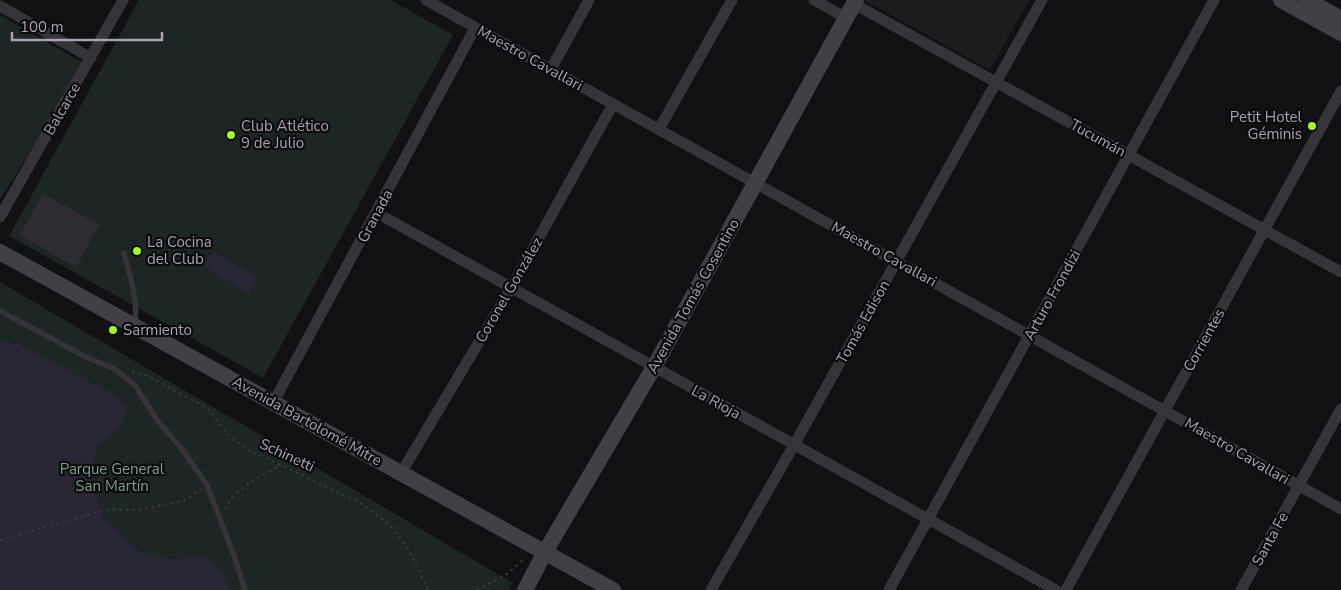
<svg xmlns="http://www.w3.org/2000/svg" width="1341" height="590" font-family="'Nunito Sans',sans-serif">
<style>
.built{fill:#1e1c1f}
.green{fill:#1e2625}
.water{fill:#292635}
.building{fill:#2f2d31;stroke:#2d2a2e}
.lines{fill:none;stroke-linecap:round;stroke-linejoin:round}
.path{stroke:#3c3940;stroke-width:2;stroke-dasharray:2.5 4;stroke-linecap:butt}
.lane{stroke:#363339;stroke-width:5.5}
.street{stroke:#363339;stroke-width:11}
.secondary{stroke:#433f47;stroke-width:16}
.poi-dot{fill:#a4f722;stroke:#0c0b0c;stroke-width:2}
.labels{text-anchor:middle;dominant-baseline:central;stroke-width:4.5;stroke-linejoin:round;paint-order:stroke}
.street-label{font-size:15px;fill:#a8a1b3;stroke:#0c0b0c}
.poi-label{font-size:15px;fill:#a8a1b3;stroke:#0c0b0c;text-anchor:start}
.park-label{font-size:15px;fill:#779f96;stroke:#0c0b0c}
</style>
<rect width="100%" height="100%" fill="#111012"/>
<path class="built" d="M864,0H1029L990,70Z"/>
<path class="green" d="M139,0H391L453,35L263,378L9,236Z
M0,15L87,65L0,199Z
M0,282L513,583L509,590H0Z"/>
<path class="water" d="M213,251L258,279L249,294L204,266Z
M0,341L19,344L112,394L127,408L122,426L96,447L91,481L103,518L137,550L169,559L207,558L227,581L229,590H0Z"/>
<path class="building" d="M43,194L99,225L76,267L20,235Z"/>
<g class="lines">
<path class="path" d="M132,372L146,375L207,408L228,434L247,449L360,503L388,523L409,550L428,590
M225,509C235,488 261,476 281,465
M0,540L109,509L137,510L183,501L201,489
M477,590L506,575L522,561L526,563"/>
<path class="lane" d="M124,253C130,276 138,299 135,323
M0,311L90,359L113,368L135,385L157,420L182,449L207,485L236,561L245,590"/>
<path class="street" d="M426,0L1341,509
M814,0L846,18
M854,4L1341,272
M0,6L91,58
M551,69L589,0
M659,129L732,0
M377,213L1056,590
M0,217L123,0
M273,403L475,28
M401,473L511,288L613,104
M711,590L794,445L1042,0
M889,590L1214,0
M1066,590L1341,91
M1241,590L1341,409"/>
<path class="secondary" d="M1281,0L1341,33
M1307,0L1341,19
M0,252L613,590
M525,590L545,552L654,367L856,0"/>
</g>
<g class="poi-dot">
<circle cx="1312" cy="126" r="5"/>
<circle cx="231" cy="135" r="5"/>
<circle cx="137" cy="251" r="5"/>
<circle cx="113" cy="330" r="5"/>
</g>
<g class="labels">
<g class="street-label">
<text transform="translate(530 58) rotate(29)">Maestro Cavallari</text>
<text transform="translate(62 109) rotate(-60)">Balcarce</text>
<text transform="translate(1098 138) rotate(29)">Tucumán</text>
<text transform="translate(375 216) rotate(-62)">Granada</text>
<text transform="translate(884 254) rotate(29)">Maestro Cavallari</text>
<text transform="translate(509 290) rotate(-60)">Coronel González</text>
<text transform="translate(1052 295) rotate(-61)">Arturo Frondizi</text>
<text transform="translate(693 296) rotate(-61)">Avenida Tomás Cosentino</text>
<text transform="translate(863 322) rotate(-61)">Tomás Edison</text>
<text transform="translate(1204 340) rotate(-61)">Corrientes</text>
<text transform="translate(716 402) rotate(29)">La Rioja</text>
<text transform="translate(307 421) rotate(29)">Avenida Bartolomé Mitre</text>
<text transform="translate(1237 451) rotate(30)">Maestro Cavallari</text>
<text transform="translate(287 455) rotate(25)">Schinetti</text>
<text transform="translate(1270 539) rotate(-61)">Santa Fe</text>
</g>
<g class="poi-label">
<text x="1302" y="117" text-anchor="end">Petit Hotel<tspan x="1302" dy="17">Géminis</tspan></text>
<text x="241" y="126">Club Atlético<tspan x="241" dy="17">9 de Julio</tspan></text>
<text x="147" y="242">La Cocina<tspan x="147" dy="17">del Club</tspan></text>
<text x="123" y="330">Sarmiento</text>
</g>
<g class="park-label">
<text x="112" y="469">Parque General<tspan x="112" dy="17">San Martín</tspan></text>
</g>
</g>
<path d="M12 32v8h150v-8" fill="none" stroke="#a8a1b3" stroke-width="2.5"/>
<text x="20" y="32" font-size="15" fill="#a8a1b3" stroke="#0c0b0c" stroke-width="4" paint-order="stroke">100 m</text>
</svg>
